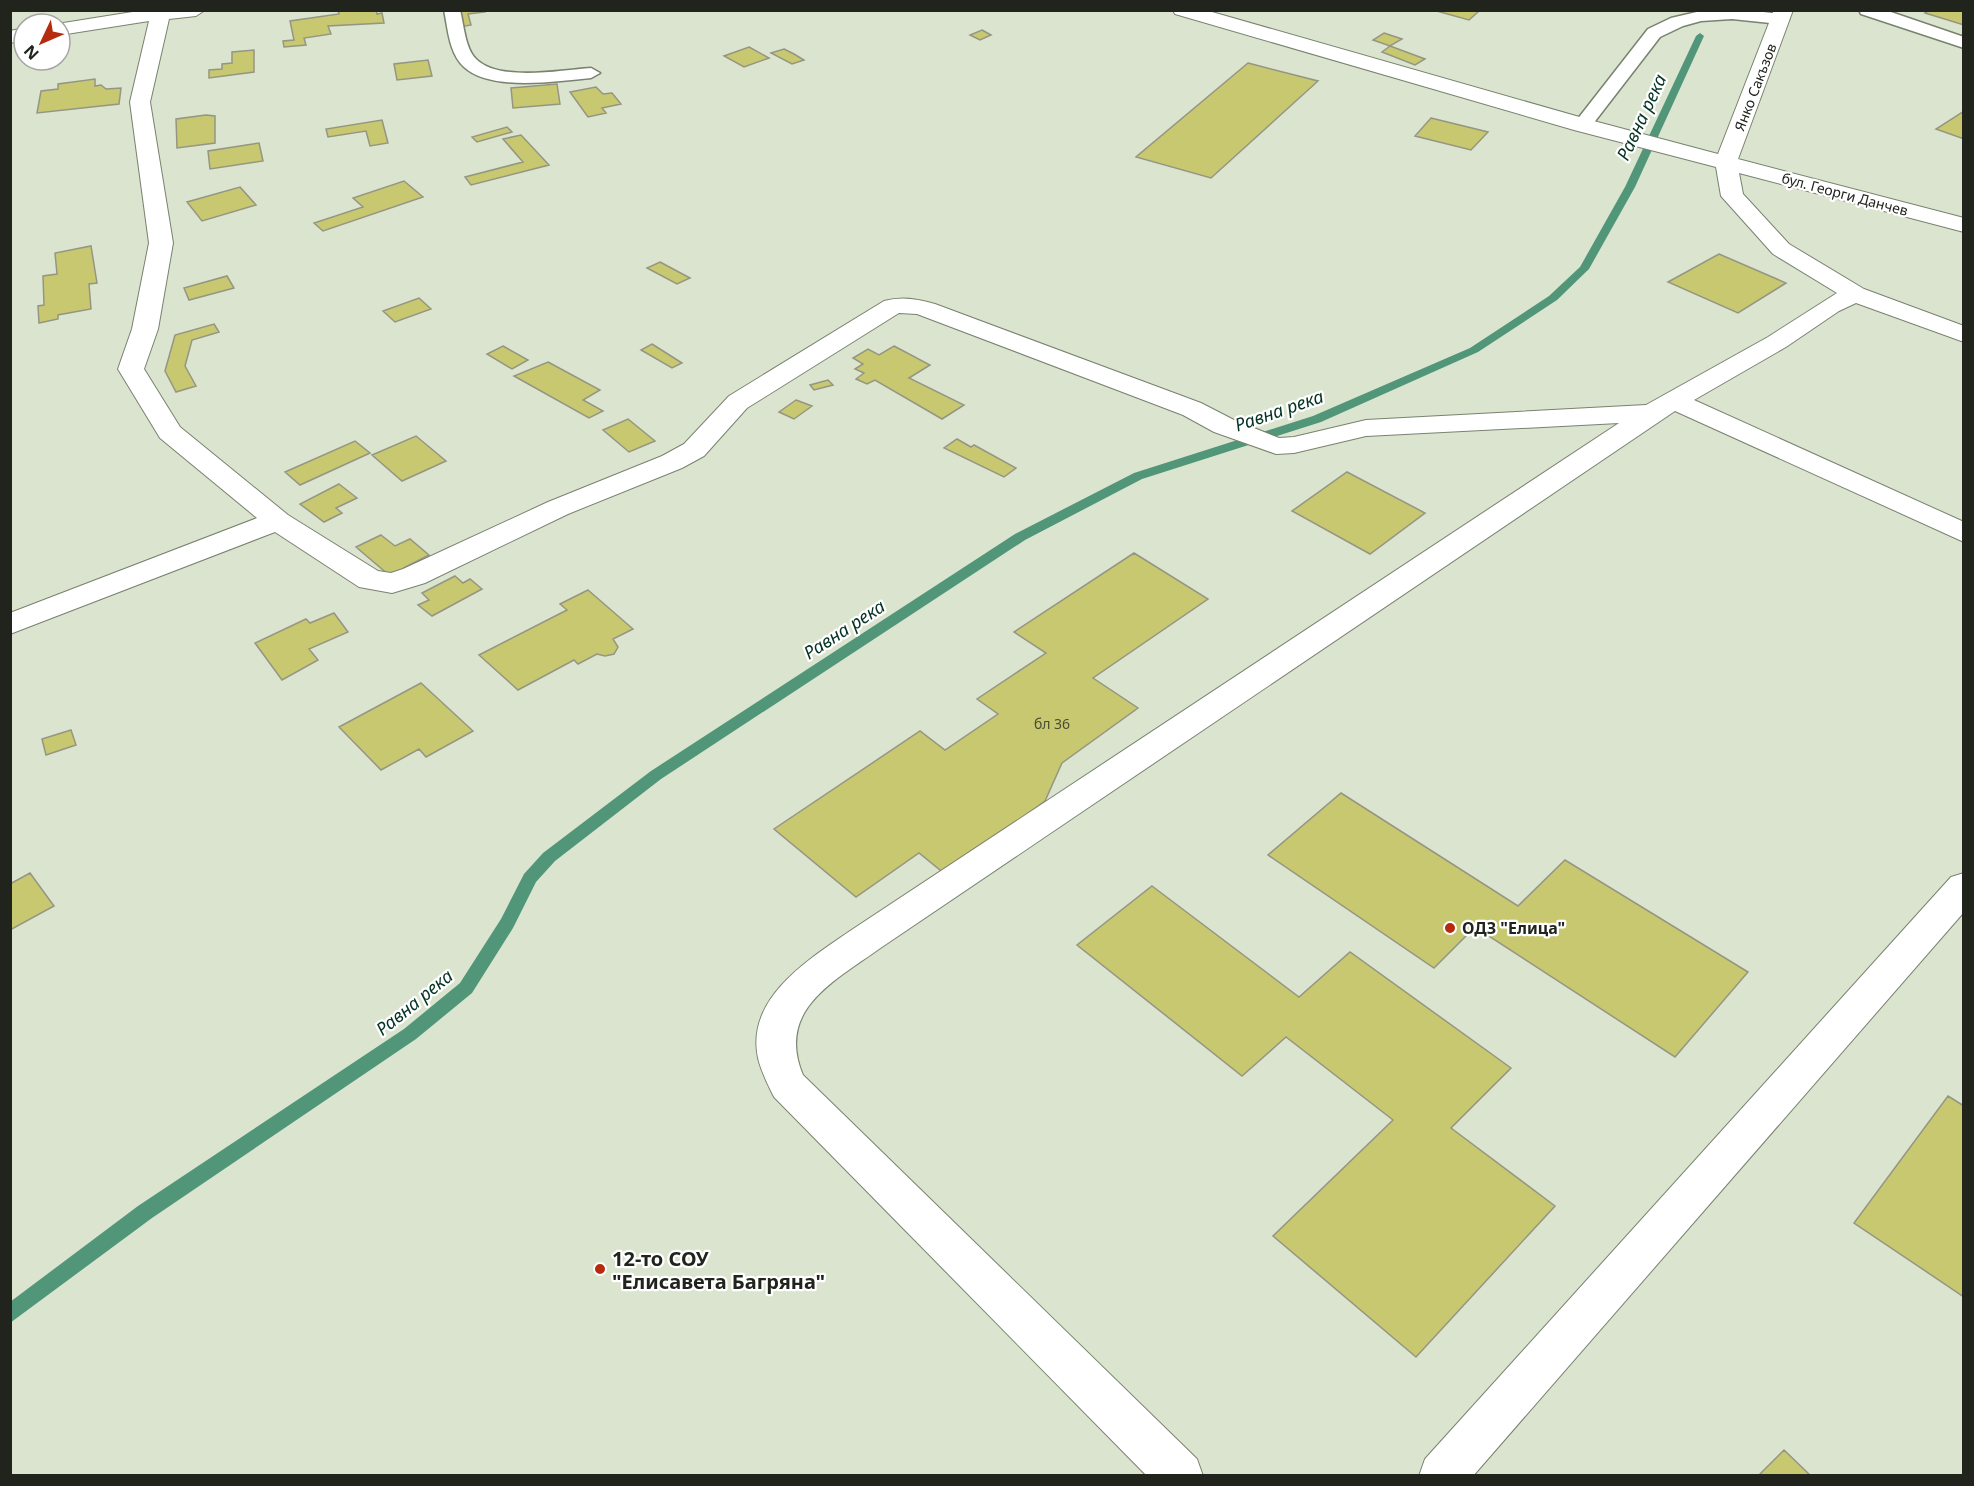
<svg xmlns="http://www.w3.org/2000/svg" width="1974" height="1486" font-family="'Noto Sans',sans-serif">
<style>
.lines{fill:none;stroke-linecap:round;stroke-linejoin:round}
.stream{fill:#519679;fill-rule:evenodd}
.building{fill:#c8c871;stroke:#959682;stroke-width:1.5}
.service-casing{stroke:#79826f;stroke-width:3}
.minor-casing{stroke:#79826f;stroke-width:2}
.service{fill:#fff;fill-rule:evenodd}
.minor{fill:#fff;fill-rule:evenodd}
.poi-dot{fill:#b62a0e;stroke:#fff;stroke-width:2}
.labels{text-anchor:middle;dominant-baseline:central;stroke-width:4.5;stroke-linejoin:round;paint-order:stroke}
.far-street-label{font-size:14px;fill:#21241d;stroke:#fff}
.number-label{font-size:14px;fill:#4b4d32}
.poi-label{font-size:16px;font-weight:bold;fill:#21241d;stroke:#fff;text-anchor:start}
.water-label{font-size:18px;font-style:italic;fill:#043223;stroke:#fff}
.near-poi-label{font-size:20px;font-weight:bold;fill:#21241d;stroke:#fff;text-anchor:start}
</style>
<rect width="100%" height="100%" fill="#dae4cf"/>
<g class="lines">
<path class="stream" d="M1700,33L1704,36L1635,187L1589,269L1557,300L1478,352L1321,422L1142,479L1025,540L661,779L555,861L536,882L513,928L472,993L416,1039L152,1218L10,1323V1302L138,1206L404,1029L460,983L501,919L524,874L543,853L651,771L1015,534L1134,473L1313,416L1470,348L1549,296L1580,267L1625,187L1696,36Z"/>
</g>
<path class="building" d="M338,10H376L377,14L382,13L384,23L328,26L331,34L304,38L306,45L284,47L283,41L294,40L290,21L339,14Z
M460,10H484L485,12L468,14L471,25L460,27L457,16L461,15Z
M1433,10H1474L1478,12L1469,20Z
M1930,10H1964V25L1925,13Z
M982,30L991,35L980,40L970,35Z
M1384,33L1402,39L1390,46L1373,40Z
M1390,46L1425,59L1415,65L1382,52Z
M749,47L769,58L744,67L724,56Z
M784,49L794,54L804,60L792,64L771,53Z
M254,50V72L209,78V70L222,69V64L232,63V52Z
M428,60L432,76L397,80L394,64Z
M1248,63L1318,81L1211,178L1136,157Z
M95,79V86L101,85L106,89L121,88L119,104L37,113L41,91L58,89V84Z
M557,84L560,104L513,108L511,88Z
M596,87L603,94L612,93L621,104L602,108L606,113L588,117L570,92Z
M1964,111V139L1936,129Z
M206,115L215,116V143L177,148L176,119Z
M1431,118L1488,132L1471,150L1415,136Z
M382,120L388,143L370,146L366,131L328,137L326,129Z
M507,127L512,132L477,142L472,137Z
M521,135L549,165L471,185L465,177L523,162L503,139Z
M259,143L263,161L210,169L208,151Z
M404,181L423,197L323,231L314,223L363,207L353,198Z
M240,187L256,205L202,221L187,202Z
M91,246L97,283L89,284L91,309L58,315V319L39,323L38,306L44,305L43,276L57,274L55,253Z
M1719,254L1786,283L1738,313L1668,282Z
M660,262L690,278L677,284L647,268Z
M227,276L234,288L189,300L184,288Z
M419,298L431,309L395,322L383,311Z
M214,324L219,332L192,340L185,366L196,386L176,392L165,371L175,335Z
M652,344L682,363L672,368L641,350Z
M503,346L528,360L512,369L487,354Z
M894,346L930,365L909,378L964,405L942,419L875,380L867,384L856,379L864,373L855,369L863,364L853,358L868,349L879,355Z
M548,362L600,390L583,400L603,411L589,418L514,376Z
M828,380L833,385L814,390L810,385Z
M796,400L812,406L794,419L779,412Z
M628,419L655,441L629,452L603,430Z
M416,436L446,461L402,481L372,455Z
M957,439L971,447L974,445L1016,468L1004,477L944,448Z
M355,441L370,453L300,485L285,472Z
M1347,472L1425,513L1370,554L1292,511Z
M339,484L357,498L336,508L342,513L324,522L300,504Z
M381,535L395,546L410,539L429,555L404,568L410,573L396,581L356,547Z
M1134,553L1208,599L1093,678L1138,708L1062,763L1045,801L945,874L919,853L856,897L774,829L920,731L945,750L998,714L977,699L1046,653L1014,632Z
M455,576L463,583L470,579L482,589L432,616L418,605L429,600L422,593Z
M588,590L633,629L613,639L618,647L614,654L605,656L597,654L578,664L574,660L518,690L479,655L567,610L560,604Z
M334,613L348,632L309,649L318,660L282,680L255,643L306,619L310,623Z
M421,683L473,731L426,757L419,749L381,770L339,727Z
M71,730L76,745L46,755L42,739Z
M1341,793L1518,906L1565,860L1748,972L1675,1057L1475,927L1434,968L1268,855Z
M30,873L54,906L10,930V884Z
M1152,886L1299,997L1350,952L1511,1068L1451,1128L1555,1206L1416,1357L1273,1236L1393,1120L1286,1037L1242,1076L1077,945Z
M1948,1096L1964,1106V1297L1854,1223Z
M1784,1450L1811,1476H1758Z"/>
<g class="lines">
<g class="service-casing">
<path id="service" d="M444,10H460C464,25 465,48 476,59C499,82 561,70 591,68L600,73L591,78C557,81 491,92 464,67C449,53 448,29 444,10Z
M1747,10L1781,14L1789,19L1781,24L1732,19L1701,21L1683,26L1660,37L1589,129L1582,131L1573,125L1648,29L1671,18L1701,11Z
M1859,10H1885L1964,37V48L1861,14Z"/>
</g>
<g class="minor-casing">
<path id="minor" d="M145,10H205L196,16L169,19L150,102L173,243L158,329L144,369L180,427L288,515L378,571L391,573L403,569L548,502L662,456L684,444L729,396L884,301C902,296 917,299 935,304L1201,403L1234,420L1279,438L1294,437L1366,420L1646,405L1768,337L1837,293L1773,254L1721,196L1716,167L1574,130L1175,14L1173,10H1205L1590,120L1718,154L1774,10H1793L1738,159L1964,218V232L1739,173L1743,194L1789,244L1864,289L1964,326V342L1856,303L1839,311L1786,347L1694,400L1964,522V542L1675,411L879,949C833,982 776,1010 803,1075L1197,1459L1203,1476H1147L774,1097C768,1085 761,1071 758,1058C745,997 811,958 853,929L1619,423L1366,436L1294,453L1276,454L1214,432L1183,415L917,314L899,313L747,408L704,456L682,468L568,514L425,583L392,593L359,587L275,532L10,634V613L257,518L160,438L118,369L132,329L149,243L130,102L149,21L60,35V24H57Z
M24,28V40L10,43V31Z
M1964,873V912L1473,1476H1419L1425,1459L1951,877Z"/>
</g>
<use href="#service" class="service"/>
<use href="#minor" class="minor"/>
</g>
<g class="poi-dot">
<circle cx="1450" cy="928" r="6"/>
<circle cx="600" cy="1269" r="6"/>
</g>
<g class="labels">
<g class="far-street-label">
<text transform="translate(1755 87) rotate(-69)">Янко Сакъзов</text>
<text transform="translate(1845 194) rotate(15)">бул. Георги Данчев</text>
</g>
<g class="number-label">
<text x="1052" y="723">бл 36</text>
</g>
<g class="poi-label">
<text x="1462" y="928">ОДЗ "Елица"</text>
</g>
<g class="water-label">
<text transform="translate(1641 117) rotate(-65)">Равна река</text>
<text transform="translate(1279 410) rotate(-19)">Равна река</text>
<text transform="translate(844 629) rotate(-33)">Равна река</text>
<text transform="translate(414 1002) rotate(-39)">Равна река</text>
</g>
<g class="near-poi-label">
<text x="612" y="1258">12-то СОУ<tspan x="612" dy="23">"Елисавета Багряна"</tspan></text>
</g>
</g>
<rect width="1974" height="1486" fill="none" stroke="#21241d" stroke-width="24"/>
<g transform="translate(42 42) rotate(226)"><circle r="28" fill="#ffffff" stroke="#a6a7a5" stroke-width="1.5"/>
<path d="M0-4.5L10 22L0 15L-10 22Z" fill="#b62a0e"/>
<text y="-9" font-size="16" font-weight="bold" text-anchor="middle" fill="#21241d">N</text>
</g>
</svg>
